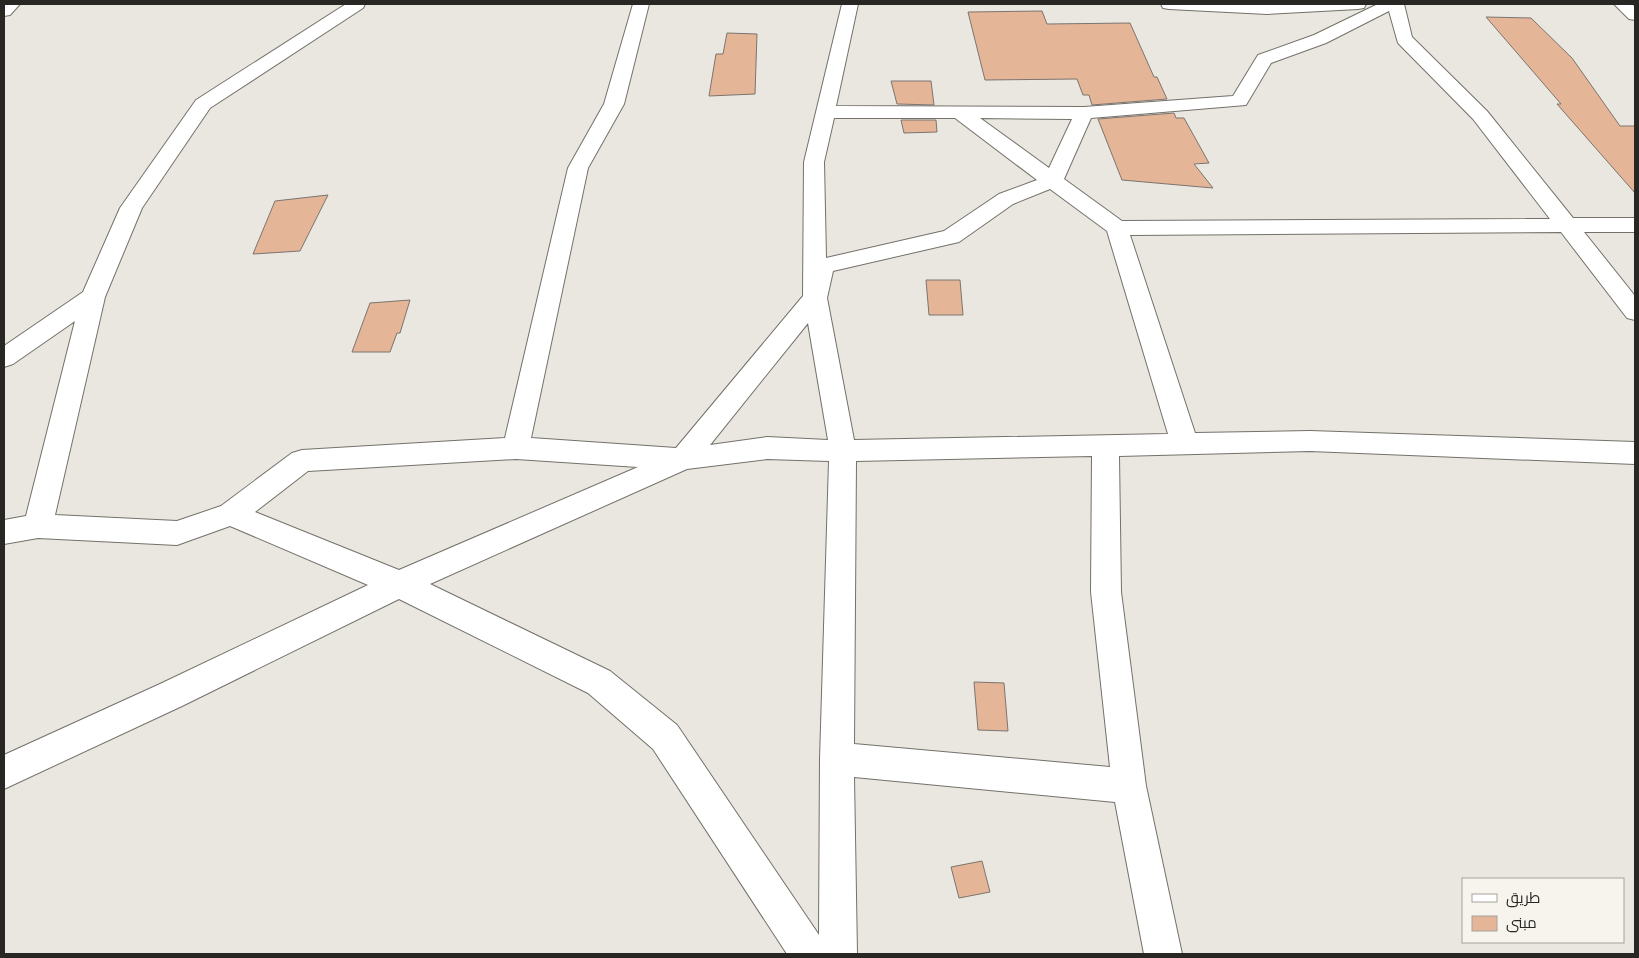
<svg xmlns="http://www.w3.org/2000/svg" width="1639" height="958" font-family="'PT Sans',Cairo,sans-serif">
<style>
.building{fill:#e4b597;stroke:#7c7470}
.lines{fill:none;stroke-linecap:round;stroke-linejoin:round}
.street-casing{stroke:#73716a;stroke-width:2}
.secondary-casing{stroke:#73716a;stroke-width:2}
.street{fill:#fff;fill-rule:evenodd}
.secondary{fill:#fff;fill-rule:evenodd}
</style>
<rect width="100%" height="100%" fill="#e9e7df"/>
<path class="building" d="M1042,11L1047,24L1130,23L1154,77H1157L1167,99L1092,105L1089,95H1083L1077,79L985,80L968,12Z
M1486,17L1531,18L1572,58L1620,126H1635V193L1557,104H1561Z
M727,33L757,34L755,94L709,96L716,54H723Z
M891,81H931L934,105L897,104Z
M1174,113L1176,118H1184L1209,163L1194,164L1213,188L1122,180L1098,119Z
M901,120H936L937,132L904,133Z
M328,195L300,251L253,254L275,201Z
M926,280H960L963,315H929Z
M410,300L400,333H397L390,352H352L370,303Z
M974,682L1004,683L1008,731L978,730Z
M982,861L990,892L959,898L951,867Z"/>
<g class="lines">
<g class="street-casing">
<path id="street" d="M346,4H365L363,8L210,108L142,208L105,297L55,515L177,521L221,506L292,453L302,450L505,438L568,168L604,104L633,4H649L624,104L588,168L531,438L676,448L803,296L804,162L842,4H858L836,106L1084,107L1233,96L1258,55L1314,35L1378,4H1404L1412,37L1487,111L1573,218H1635V232H1584L1635,296V320L1627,318L1561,232L1130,235L1195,433L1310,431L1635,442V464L1310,451L1119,456L1121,592L1146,786L1182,954H1144L1115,802L854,777L857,954H787L653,749L588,693L399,599L182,706L4,789V755L160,684L368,585L230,526L177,545L38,538L4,544V520L26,516L75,321L13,364L4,367V346L83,292L120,208L196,100ZM1389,11L1398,43L1473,119L1550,219L1122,221L1064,179L1091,118L1246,105L1271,63L1326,43ZM834,118H955L1037,180L999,194L944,231L826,258L824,162ZM980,118L1072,119L1049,168ZM1050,189L1107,231L1168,434L854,440L827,298L833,271L959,242L1013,204ZM808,323L828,440L767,437L710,445ZM1092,456L1091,592L1110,767L854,744L856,461ZM516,459L638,467L399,570L255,512L308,471ZM767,459L829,461L820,759L819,935L677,725L610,671L430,584L687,469Z
M1161,4H1366L1364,8L1358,9L1267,14L1169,9L1163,8Z
M1614,4H1632L1635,7V20L1629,19Z"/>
</g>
<g class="secondary-casing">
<path id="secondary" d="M4,4H20L10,15L4,16Z"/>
</g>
<use href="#street" class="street"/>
<use href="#secondary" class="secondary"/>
</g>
<rect width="1639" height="958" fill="none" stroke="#282724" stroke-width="10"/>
<rect x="1462" y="878" width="162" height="65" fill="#f6f4ec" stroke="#a4a29c"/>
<rect x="1472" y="894" width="25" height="8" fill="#ffffff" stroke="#a4a29c"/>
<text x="1506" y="903" font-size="15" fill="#282724">طريق</text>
<rect x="1472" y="916" width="25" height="15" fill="#e4b597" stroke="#a4a29c"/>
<text x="1506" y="928" font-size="15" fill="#282724">مبنى</text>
</svg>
